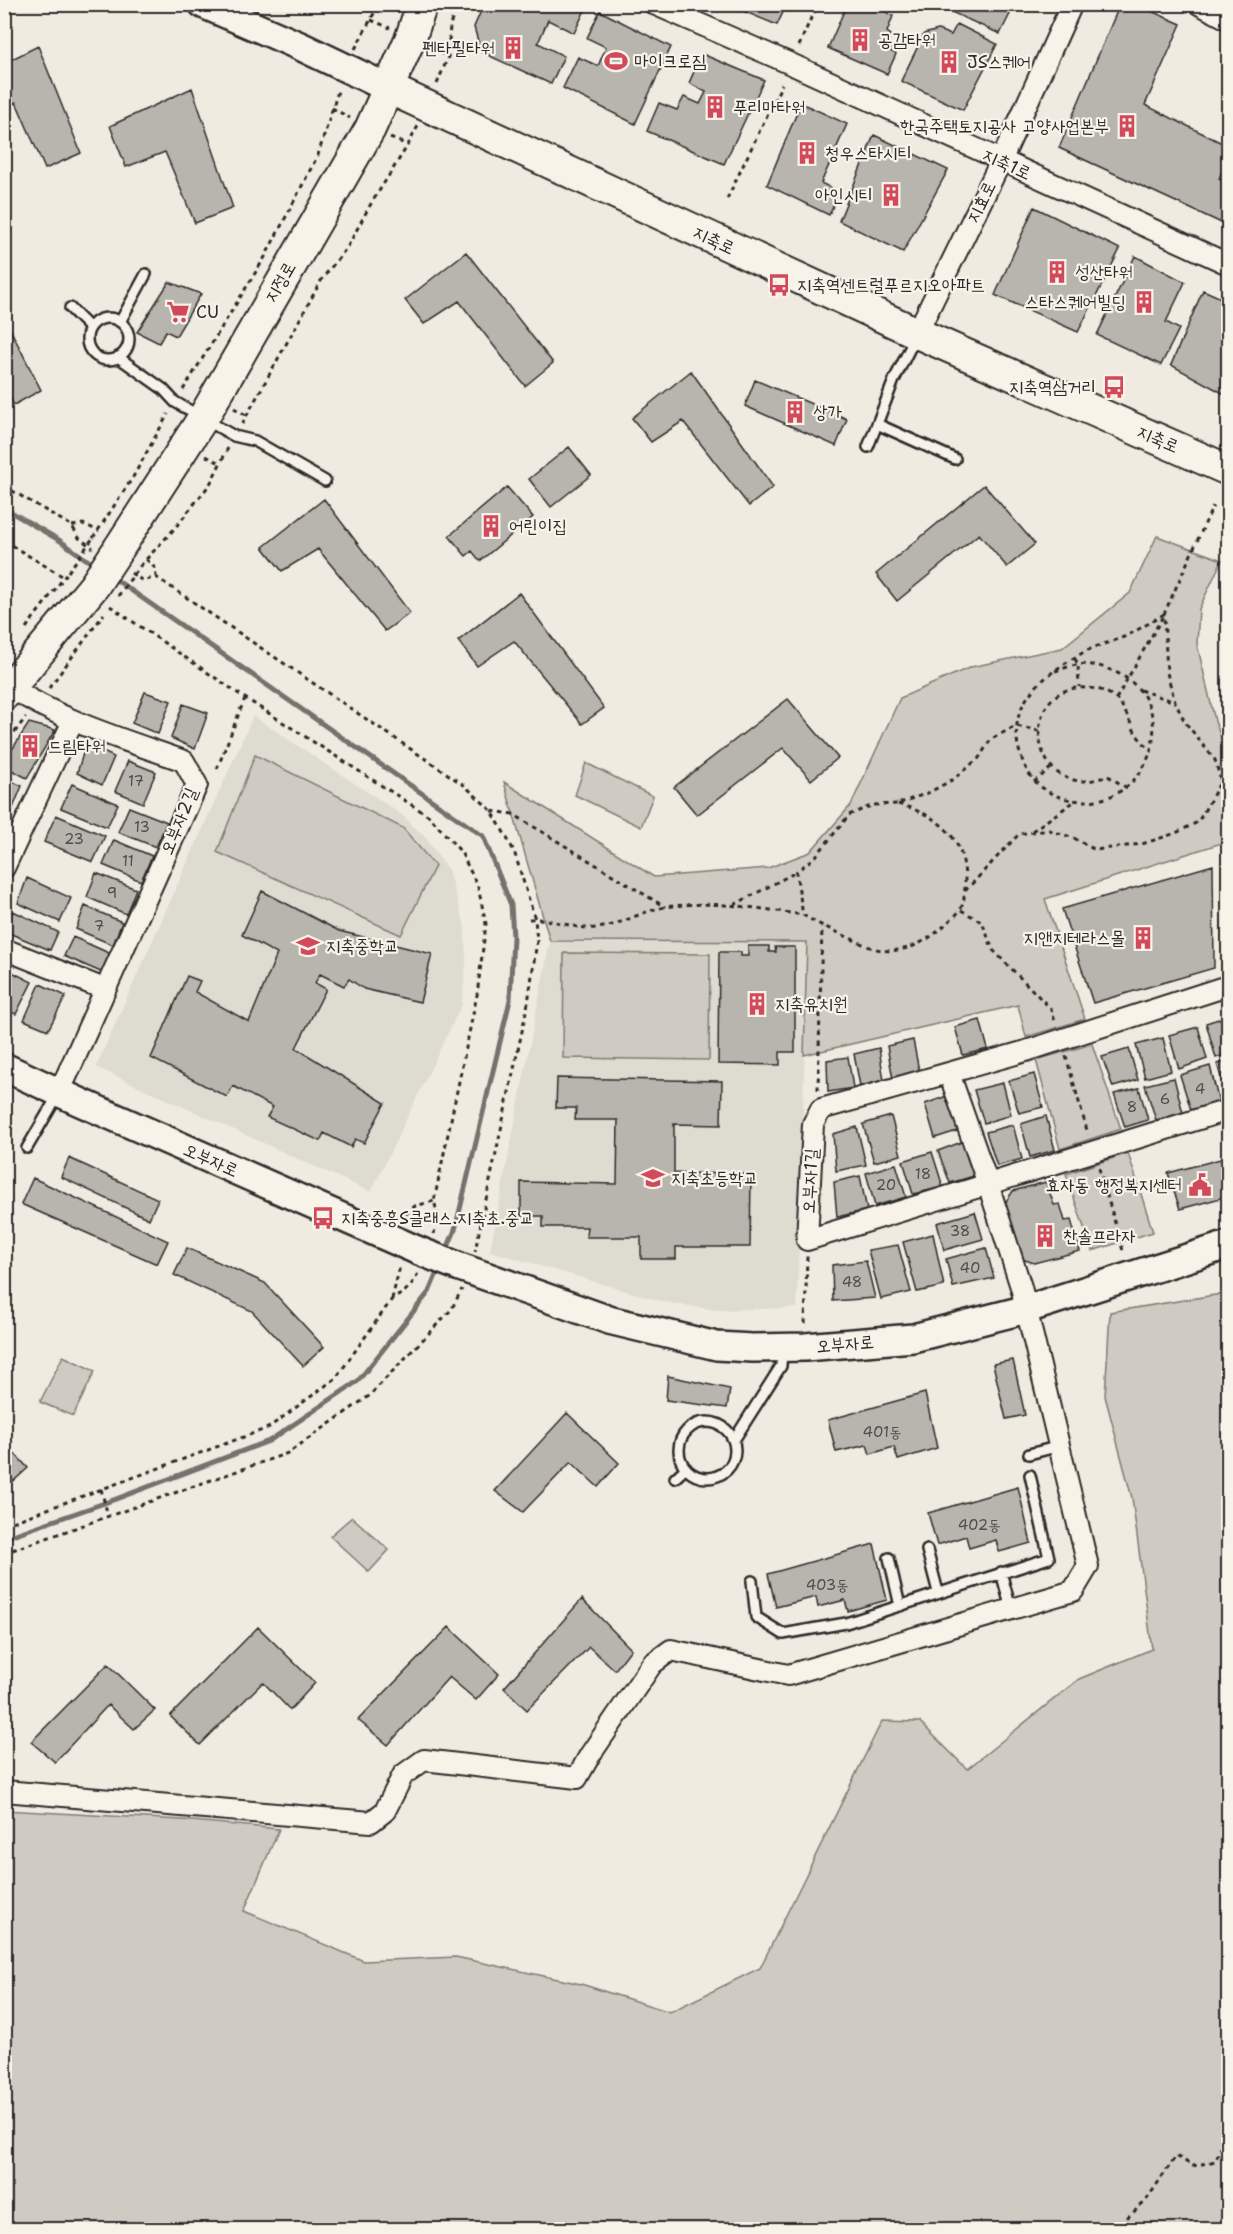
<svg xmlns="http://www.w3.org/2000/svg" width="1233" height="2234" font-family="'Shantell Sans','Poor Story',sans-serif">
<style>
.built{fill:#dedbd1}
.green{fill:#cfcbc2;stroke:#7d7b76;stroke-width:1.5}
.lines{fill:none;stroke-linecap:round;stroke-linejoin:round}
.stream{stroke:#74726e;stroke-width:5}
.building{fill:#b8b5ae;stroke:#2b2b2b;stroke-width:1.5}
.lane-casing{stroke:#2b2b2b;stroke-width:14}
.street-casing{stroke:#2b2b2b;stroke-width:24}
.secondary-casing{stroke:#2b2b2b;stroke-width:32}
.primary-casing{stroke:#2b2b2b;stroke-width:34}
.path{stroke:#2b2b2b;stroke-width:3;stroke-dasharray:4.5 4.5;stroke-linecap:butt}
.lane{stroke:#f7f3e8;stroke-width:9}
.street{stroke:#f7f3e8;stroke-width:20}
.secondary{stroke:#f7f3e8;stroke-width:27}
.primary{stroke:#f7f3e8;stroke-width:30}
.secondary-bridge-casing{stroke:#2b2b2b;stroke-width:32;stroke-linecap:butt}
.primary-bridge-casing{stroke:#2b2b2b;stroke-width:34;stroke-linecap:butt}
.path-bridge{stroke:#2b2b2b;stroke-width:3;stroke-dasharray:4.5 4.5;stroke-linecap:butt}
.secondary-bridge{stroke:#f7f3e8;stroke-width:27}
.primary-bridge{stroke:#f7f3e8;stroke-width:30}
.labels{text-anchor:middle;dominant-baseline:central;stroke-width:4.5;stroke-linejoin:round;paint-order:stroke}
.number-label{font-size:15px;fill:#4e4e4c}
.poi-label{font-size:18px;fill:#2b2b2b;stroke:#f7f3e8;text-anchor:start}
.street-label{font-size:18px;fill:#2b2b2b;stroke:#f7f3e8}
</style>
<rect width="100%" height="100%" fill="#efebe0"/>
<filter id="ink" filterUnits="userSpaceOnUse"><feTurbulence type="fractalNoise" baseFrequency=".0167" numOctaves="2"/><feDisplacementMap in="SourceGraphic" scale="12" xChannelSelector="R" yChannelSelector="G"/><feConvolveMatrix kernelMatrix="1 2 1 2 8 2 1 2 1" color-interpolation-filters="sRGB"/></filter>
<g filter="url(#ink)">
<path class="built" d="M253,716L402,815L425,837L448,870L465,926L466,965L462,1004L371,1192L96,1067Z
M550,941L808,942L797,1308L716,1310L664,1302L490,1251Z"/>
<path class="green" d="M1157,536L1222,560L1199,609L1197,644L1215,721L1228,757V841L1045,899L1085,1019L1026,1037L1018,1005L804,1055L807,942L550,941L504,782L654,877L768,868L810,852L851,805L900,698L971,667L1062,648L1130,593Z
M255,755L403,828L435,866L401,935L217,852Z
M586,763L653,796L641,827L575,795Z
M564,953L710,954L709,1060L563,1058Z
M1092,1044L1121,1129L1060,1149L1036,1060Z
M1128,1153L1153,1232L1092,1251L1066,1174Z
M1228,1293V2229H5V1810L182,1820L279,1829L244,1911L364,1961L456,1957L581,1984L670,2012L760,1968L882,1721L920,1722L967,1769L1079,1679L1152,1649L1132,1498L1105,1396L1110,1312Z
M63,1356L95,1371L73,1416L40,1402Z
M352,1517L389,1550L369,1572L330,1536Z"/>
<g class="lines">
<path class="stream" d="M4,508L59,540L97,567
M112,577L483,836L511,905L513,937L510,1000L455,1230L445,1254
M4,1538L116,1499L269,1441L358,1381L429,1292L439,1268"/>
</g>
<path class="building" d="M484,4H577L586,8L574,33L548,20L538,43L564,56L551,84L481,52L474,27Z
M726,4H787L777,25Z
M847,4H879L877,7L893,16L887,32L891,35L887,44L892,47L890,51L896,54L887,74L828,48Z
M939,4H1015L1000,34L938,6Z
M1120,4H1135L1181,24L1145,105L1228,146V154L1219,179L1228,183V226L1059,148Z
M600,11L671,47L635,124L563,88L578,57L598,66L606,47L587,38Z
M957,24L997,44L963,110L901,81L924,34L938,30L951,35Z
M38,46L81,153L45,169L16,102L4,108V63Z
M702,54L764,80L724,164L647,131L659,103L677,110L684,97L700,104L706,92L689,83Z
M192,88L233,208L195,223L165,152L126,167L110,126Z
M801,103L847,124L821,183L839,192L829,215L767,185Z
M874,135L948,170L903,252L839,221Z
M1034,207L1120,249L1078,332L995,295Z
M466,252L553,363L525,386L459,301L424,324L405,300Z
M1135,256L1185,282L1166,322L1179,329L1161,365L1097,335Z
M169,282L201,294L176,336L166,331L159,343L137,332Z
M1203,290L1228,301V396L1171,365Z
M4,317L41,390L14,405L4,387Z
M691,371L773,487L749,506L683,421L651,442L632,418Z
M755,380L847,419L836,446L745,406Z
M569,447L591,475L551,507L529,479Z
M984,485L1035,544L1007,567L979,534L897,601L876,574Z
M507,487L533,517L480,561L472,551L466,556L449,536Z
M324,499L410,613L385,631L318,549L282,571L263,547Z
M519,593L604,708L582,724L514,641L477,666L458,641Z
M145,692L171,701L158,734L132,723Z
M788,699L838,758L811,780L783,748L697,815L674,787Z
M183,704L208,713L195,749L171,738Z
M29,723L55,730L27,778L4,766V762Z
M86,744L114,757L102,785L77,773Z
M128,761L156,772L143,803L115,791Z
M4,778L22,786L10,815L4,813Z
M72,784L118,804L107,827L61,808Z
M129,807L167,822L156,847L118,832Z
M56,815L105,836L93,862L44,842Z
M114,840L152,856L141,881L103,865Z
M1213,865L1214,968L1093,1003L1062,909Z
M96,873L136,889L126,914L87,897Z
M27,878L71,898L60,922L18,903Z
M262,891L339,931L432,954L420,1002L364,989L349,979L344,986L320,974L315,983L326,989L296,1048L385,1103L364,1143L355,1139L351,1147L324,1133L320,1141L267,1117L273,1107L233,1086L227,1097L151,1058L187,976L200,981L195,992L249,1022L277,954L242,935Z
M85,906L122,922L113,945L76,929Z
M13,911L58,932L50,950L4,931Z
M73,937L111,954L103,973L64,956Z
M748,946H769V952H776L775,947H795V1052H780V1065L718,1064L719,952H741V956H748Z
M4,968L32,982L16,1014L4,1009Z
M40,984L66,996L48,1030L24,1020Z
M1228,1016V1053L1216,1058L1206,1023Z
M980,1020L988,1049L963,1055L955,1027Z
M1198,1027L1207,1059L1179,1069L1169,1035Z
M1163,1038L1171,1071L1145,1078L1136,1045Z
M913,1040L919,1071L893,1079L887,1046Z
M879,1048L884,1081L860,1086L854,1054Z
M1129,1049L1138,1080L1113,1087L1102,1057Z
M848,1057L853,1088L828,1092L827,1060Z
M1228,1061V1100L1217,1064Z
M1210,1066L1219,1103L1191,1110L1180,1075Z
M1034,1074L1043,1107L1019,1113L1009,1081Z
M557,1078L722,1081L721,1125L674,1124V1173L751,1174L750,1247H676V1259H641V1237H586L587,1227H543V1216H521V1182L617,1184L618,1120H575L576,1108H556Z
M1174,1078L1183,1113L1156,1120L1145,1085Z
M1003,1083L1011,1115L984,1123L974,1090Z
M1139,1088L1148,1120L1125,1127L1114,1094Z
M947,1096L960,1130L935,1138L925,1104Z
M891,1116L901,1155L874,1162L863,1124Z
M1046,1116L1055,1150L1030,1157L1021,1124Z
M1013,1125L1022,1159L997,1166L986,1132Z
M857,1127L866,1165L836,1171L833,1134Z
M964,1141L974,1176L950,1183L938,1151Z
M932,1152L943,1187L913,1194L903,1161Z
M1228,1157V1196L1180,1209L1168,1173Z
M69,1158L158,1199L149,1219L61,1177Z
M896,1164L906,1197L875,1206L866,1173Z
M860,1176L867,1210L837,1217L834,1182Z
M33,1178L168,1241L157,1264L21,1204Z
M1046,1182L1054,1205L1060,1204L1065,1221L1071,1220L1080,1251L1034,1263L1022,1259L1005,1203L1013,1191Z
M975,1212L983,1239L944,1250L937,1223Z
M933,1234L944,1286L917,1292L903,1242Z
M898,1245L911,1292L881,1299L868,1250Z
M187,1248L265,1283L324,1347L303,1366L252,1311L174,1275Z
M986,1248L994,1278L953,1287L946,1259Z
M866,1261L875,1298L833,1301L832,1265Z
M1013,1360L1025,1415L1006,1419L993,1364Z
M668,1376L730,1389L727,1408L666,1400Z
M925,1393L937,1448L898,1460L894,1447L870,1454L867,1445L836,1452L828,1420Z
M567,1413L619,1463L598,1487L571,1462L523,1512L495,1491Z
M4,1442L28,1468L7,1487L4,1484Z
M1018,1487L1031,1543L999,1552L996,1540L969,1548L966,1536L937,1545L928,1513Z
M874,1544L887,1600L848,1611L845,1600L818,1607L816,1597L776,1607L768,1574Z
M582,1599L631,1649L615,1670L589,1647L527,1710L504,1688Z
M258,1627L315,1683L290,1710L263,1682L200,1745L170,1716Z
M449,1627L499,1674L476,1700L449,1677L388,1745L358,1720Z
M108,1664L155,1710L134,1729L108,1705L55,1762L31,1742Z
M4,1716L12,1723L4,1731Z"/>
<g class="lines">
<g class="lane-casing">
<path id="lane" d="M70,308L90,328
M87 339a21 21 0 1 1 42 0a21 21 0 1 1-42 0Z
M120,322L146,274
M916,336L894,380L877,424L955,459
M118,357L163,389L175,402L234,436L255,441L325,481
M868,447L877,424
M27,1148L58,1095
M679 1450a28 28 0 1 1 56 0a28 28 0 1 1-56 0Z
M734,1440L781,1366L782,1350
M1029,1454L1060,1446
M675,1478L686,1468
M927,1550L938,1592
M889,1558L900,1606
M1001,1572L1011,1609
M752,1581L756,1617L783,1634L846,1623L1049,1558L1030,1475"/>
</g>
<g class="street-casing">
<path id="street" d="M654,4L791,64L1228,264
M1199,4L1228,19
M917,333L1001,161L1072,4
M10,687C63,722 125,740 184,761L197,785L59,1093
M4,868L73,721
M4,949L104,989
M1228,991L1221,988L1026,1051L821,1109L813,1124L807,1240L1228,1110
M4,1791L371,1822L385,1811L403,1775L424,1760L577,1778L590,1755L652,1664L671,1650L788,1675L1073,1591L1088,1566L1021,1287L988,1184L949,1073"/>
</g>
<g class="secondary-casing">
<path id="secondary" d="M203,4L302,47L388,88
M4,1067L80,1102L419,1251
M460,1267L609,1320L717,1346L752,1348L805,1347L913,1338L1027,1309L1228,1245"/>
</g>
<g class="primary-casing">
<path id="primary" d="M388,88L917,333L1228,470
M119,548L203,418L370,129L411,37L422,4
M4,695L94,586"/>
</g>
<path class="path" d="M371,20L390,28
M799,46L817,4
M431,48L448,57
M355,49L379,4
M437,84L448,57L450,25L458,4
M332,108L350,118
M390,138L408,145
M727,199L782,84
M183,390L265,257L318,155L339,88
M234,408L246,415
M242,424L322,279L348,246L369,207L408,145L418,126
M206,456L220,463
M4,486L72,526L79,538L93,548
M72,526L83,524L99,531
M93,538L133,477L168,414
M4,541L64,577
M146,559L155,568L156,577
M140,566L175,528L210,484L228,448
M131,573L143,581L156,577L464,785L492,811L514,851L535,919L537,941L528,1003L475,1251
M110,606L245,698L429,816L461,852L478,887L486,924L477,995L434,1201L438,1215L434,1234
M26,628L68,572
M1075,659L1078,664L1079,687
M1055,671C1062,669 1070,666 1077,665C1089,663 1102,666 1113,671C1187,702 1152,813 1072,800C1051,797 1032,784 1024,764C999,707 1041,676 1086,651C1098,645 1112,642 1124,637C1138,630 1151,622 1164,614
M49,688L104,614
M1140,690L1175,702
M1116,699L1163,616
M4,747L26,717
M217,769L245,698
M1034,782L1052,767
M1222,783L1228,806
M1127,788L1108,776C1101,778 1092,781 1085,781C1026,783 1022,683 1086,688C1097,688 1107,691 1116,699C1126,708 1129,723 1137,735C1141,741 1147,746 1152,752
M900,803L928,793L952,780L979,758L991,739L1016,726L1039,731
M898,804C937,815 964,835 965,879C965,888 965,902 960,910C957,915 951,919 947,923C928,942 901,957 873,948C866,946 859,942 852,939C835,931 819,925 803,915L796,872L816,856L849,815L873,805Z
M492,811L513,814L665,907
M1032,831L1075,801
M965,891L1019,834L1049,830L1074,838L1095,850L1142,844L1176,833L1198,822L1221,781L1215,760L1185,722L1175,702L1167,673L1164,614L1213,506
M734,905L796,872
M961,910L982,922L993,950L1051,1009L1056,1024
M529,919C552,917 573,930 596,928C621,926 642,910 666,907C712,900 758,908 803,915
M1224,971L1228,944
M1066,1056L1088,1134
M818,1090L822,927
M1099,1168L1124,1254
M399,1220L415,1206L434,1201
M392,1299L400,1266
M805,1324L807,1256
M101,1489L108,1516
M4,1525L268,1428L336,1378L392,1299C405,1293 412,1286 418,1273
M4,1553L288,1453L369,1396L451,1310L462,1289
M1113,2230L1145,2202L1176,2156L1193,2166L1215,2161L1228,2132"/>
<use href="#lane" class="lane"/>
<use href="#street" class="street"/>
<use href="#secondary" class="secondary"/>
<use href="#primary" class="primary"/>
<g class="secondary-bridge-casing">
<path id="secondary-bridge" d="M419,1251L460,1267"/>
</g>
<g class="primary-bridge-casing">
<path id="primary-bridge" d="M94,586L119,548"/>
</g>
<path class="path-bridge" d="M68,572L93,538
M118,596L140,566"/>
<use href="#secondary-bridge" class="secondary-bridge"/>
<use href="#primary-bridge" class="primary-bridge"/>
</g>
</g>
<defs>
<g id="building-bare" transform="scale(1.8)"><path d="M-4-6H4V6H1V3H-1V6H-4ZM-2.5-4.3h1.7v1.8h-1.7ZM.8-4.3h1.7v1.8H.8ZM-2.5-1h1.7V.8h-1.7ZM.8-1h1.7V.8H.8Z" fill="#d1495b" stroke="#f7f3e8" stroke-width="2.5" paint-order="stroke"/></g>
<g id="stadium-bare" transform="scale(1.8)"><path d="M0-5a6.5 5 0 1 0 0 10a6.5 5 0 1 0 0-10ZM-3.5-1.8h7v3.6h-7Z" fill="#d1495b" stroke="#f7f3e8" stroke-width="2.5" paint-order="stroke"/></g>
<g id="bus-bare" transform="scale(1.8)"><path d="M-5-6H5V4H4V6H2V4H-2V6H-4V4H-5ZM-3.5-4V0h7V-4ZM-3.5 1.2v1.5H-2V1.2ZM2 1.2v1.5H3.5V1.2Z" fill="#d1495b" stroke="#f7f3e8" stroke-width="2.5" paint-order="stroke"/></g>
<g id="supermarket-bare" transform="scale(1.8)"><path d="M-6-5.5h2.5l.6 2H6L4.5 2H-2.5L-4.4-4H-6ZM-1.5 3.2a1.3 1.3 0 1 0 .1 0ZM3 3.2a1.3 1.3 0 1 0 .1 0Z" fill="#d1495b" stroke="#f7f3e8" stroke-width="2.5" paint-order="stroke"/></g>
<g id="school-bare" transform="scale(1.8)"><path d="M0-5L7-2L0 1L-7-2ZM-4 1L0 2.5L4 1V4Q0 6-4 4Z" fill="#d1495b" stroke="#f7f3e8" stroke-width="2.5" paint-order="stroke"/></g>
<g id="civic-bare" transform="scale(1.8)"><path d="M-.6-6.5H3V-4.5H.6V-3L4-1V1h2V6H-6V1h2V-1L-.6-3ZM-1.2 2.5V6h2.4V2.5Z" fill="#d1495b" stroke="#f7f3e8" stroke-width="2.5" paint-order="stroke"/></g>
</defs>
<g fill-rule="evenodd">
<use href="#building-bare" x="860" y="40"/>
<use href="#building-bare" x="513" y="48"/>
<use href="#stadium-bare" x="616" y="61"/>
<use href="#building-bare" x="949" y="62"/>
<use href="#building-bare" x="715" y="107"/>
<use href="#building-bare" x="1127" y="126"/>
<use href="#building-bare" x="807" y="153"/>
<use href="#building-bare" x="891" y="195"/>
<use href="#building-bare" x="1057" y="272"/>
<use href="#bus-bare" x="779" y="285"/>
<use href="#building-bare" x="1144" y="302"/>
<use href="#supermarket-bare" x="178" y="312"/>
<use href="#bus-bare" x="1114" y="387"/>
<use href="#building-bare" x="795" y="412"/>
<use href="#building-bare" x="491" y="526"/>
<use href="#building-bare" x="30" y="746"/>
<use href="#building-bare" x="1143" y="938"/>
<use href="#school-bare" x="308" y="946"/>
<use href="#building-bare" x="757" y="1004"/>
<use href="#school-bare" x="653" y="1178"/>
<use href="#civic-bare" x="1200" y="1185"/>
<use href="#bus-bare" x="323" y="1218"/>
<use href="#building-bare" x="1045" y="1236"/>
</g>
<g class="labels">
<g class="number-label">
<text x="136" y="781">17</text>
<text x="142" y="827">13</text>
<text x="74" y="839">23</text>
<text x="128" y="861">11</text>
<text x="112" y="893">9</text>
<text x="99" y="926">7</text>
<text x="1200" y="1089">4</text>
<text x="1165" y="1099">6</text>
<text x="1132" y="1107">8</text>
<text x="923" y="1174">18</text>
<text x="886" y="1185">20</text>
<text x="960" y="1231">38</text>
<text x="970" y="1268">40</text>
<text x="852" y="1282">48</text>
<text x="882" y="1432">401동</text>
<text x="979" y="1525">402동</text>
<text x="827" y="1585">403동</text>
</g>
<g class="poi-label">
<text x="878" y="40">공감타워</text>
<text x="495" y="48" text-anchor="end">펜타필타워</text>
<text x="634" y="61">마이크로짐</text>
<text x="967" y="62">JS스퀘어</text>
<text x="733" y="107">푸리마타워</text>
<text x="1109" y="126" text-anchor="end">한국주택토지공사 고양사업본부</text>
<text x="825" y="153">청우스타시티</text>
<text x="873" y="195" text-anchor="end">아인시티</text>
<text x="1075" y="272">성산타워</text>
<text x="797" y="285">지축역센트럴푸르지오아파트</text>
<text x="1126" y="302" text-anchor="end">스타스퀘어빌딩</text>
<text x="196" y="312">CU</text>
<text x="1096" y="387" text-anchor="end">지축역삼거리</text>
<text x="813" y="412">상가</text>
<text x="509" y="526">어린이집</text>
<text x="48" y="746">드림타워</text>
<text x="1125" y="938" text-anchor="end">지앤지테라스몰</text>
<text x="326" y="946">지축중학교</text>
<text x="775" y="1004">지축유치원</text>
<text x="671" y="1178">지축초등학교</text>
<text x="1182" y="1185" text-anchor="end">효자동 행정복지센터</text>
<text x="341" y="1218">지축중흥S클래스.지축초.중교</text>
<text x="1063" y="1236">찬솔프라자</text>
</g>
<g class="street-label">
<text transform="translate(1007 164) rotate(24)">지축1로</text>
<text transform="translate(981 202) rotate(-64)">지효로</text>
<text transform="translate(714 240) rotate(25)">지축로</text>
<text transform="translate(280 282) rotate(-60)">지정로</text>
<text transform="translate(1158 439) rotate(23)">지축로</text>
<text transform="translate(179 821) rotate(-68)">오부자2길</text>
<text transform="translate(211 1160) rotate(24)">오부자로</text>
<text transform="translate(810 1181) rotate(-87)">오부자1길</text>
<text transform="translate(845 1344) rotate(-5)">오부자로</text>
</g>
</g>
<rect width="1233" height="2234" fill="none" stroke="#f7f3e8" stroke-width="24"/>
<rect x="12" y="12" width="1209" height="2210" fill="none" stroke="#2b2b2b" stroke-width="2" filter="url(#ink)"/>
</svg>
